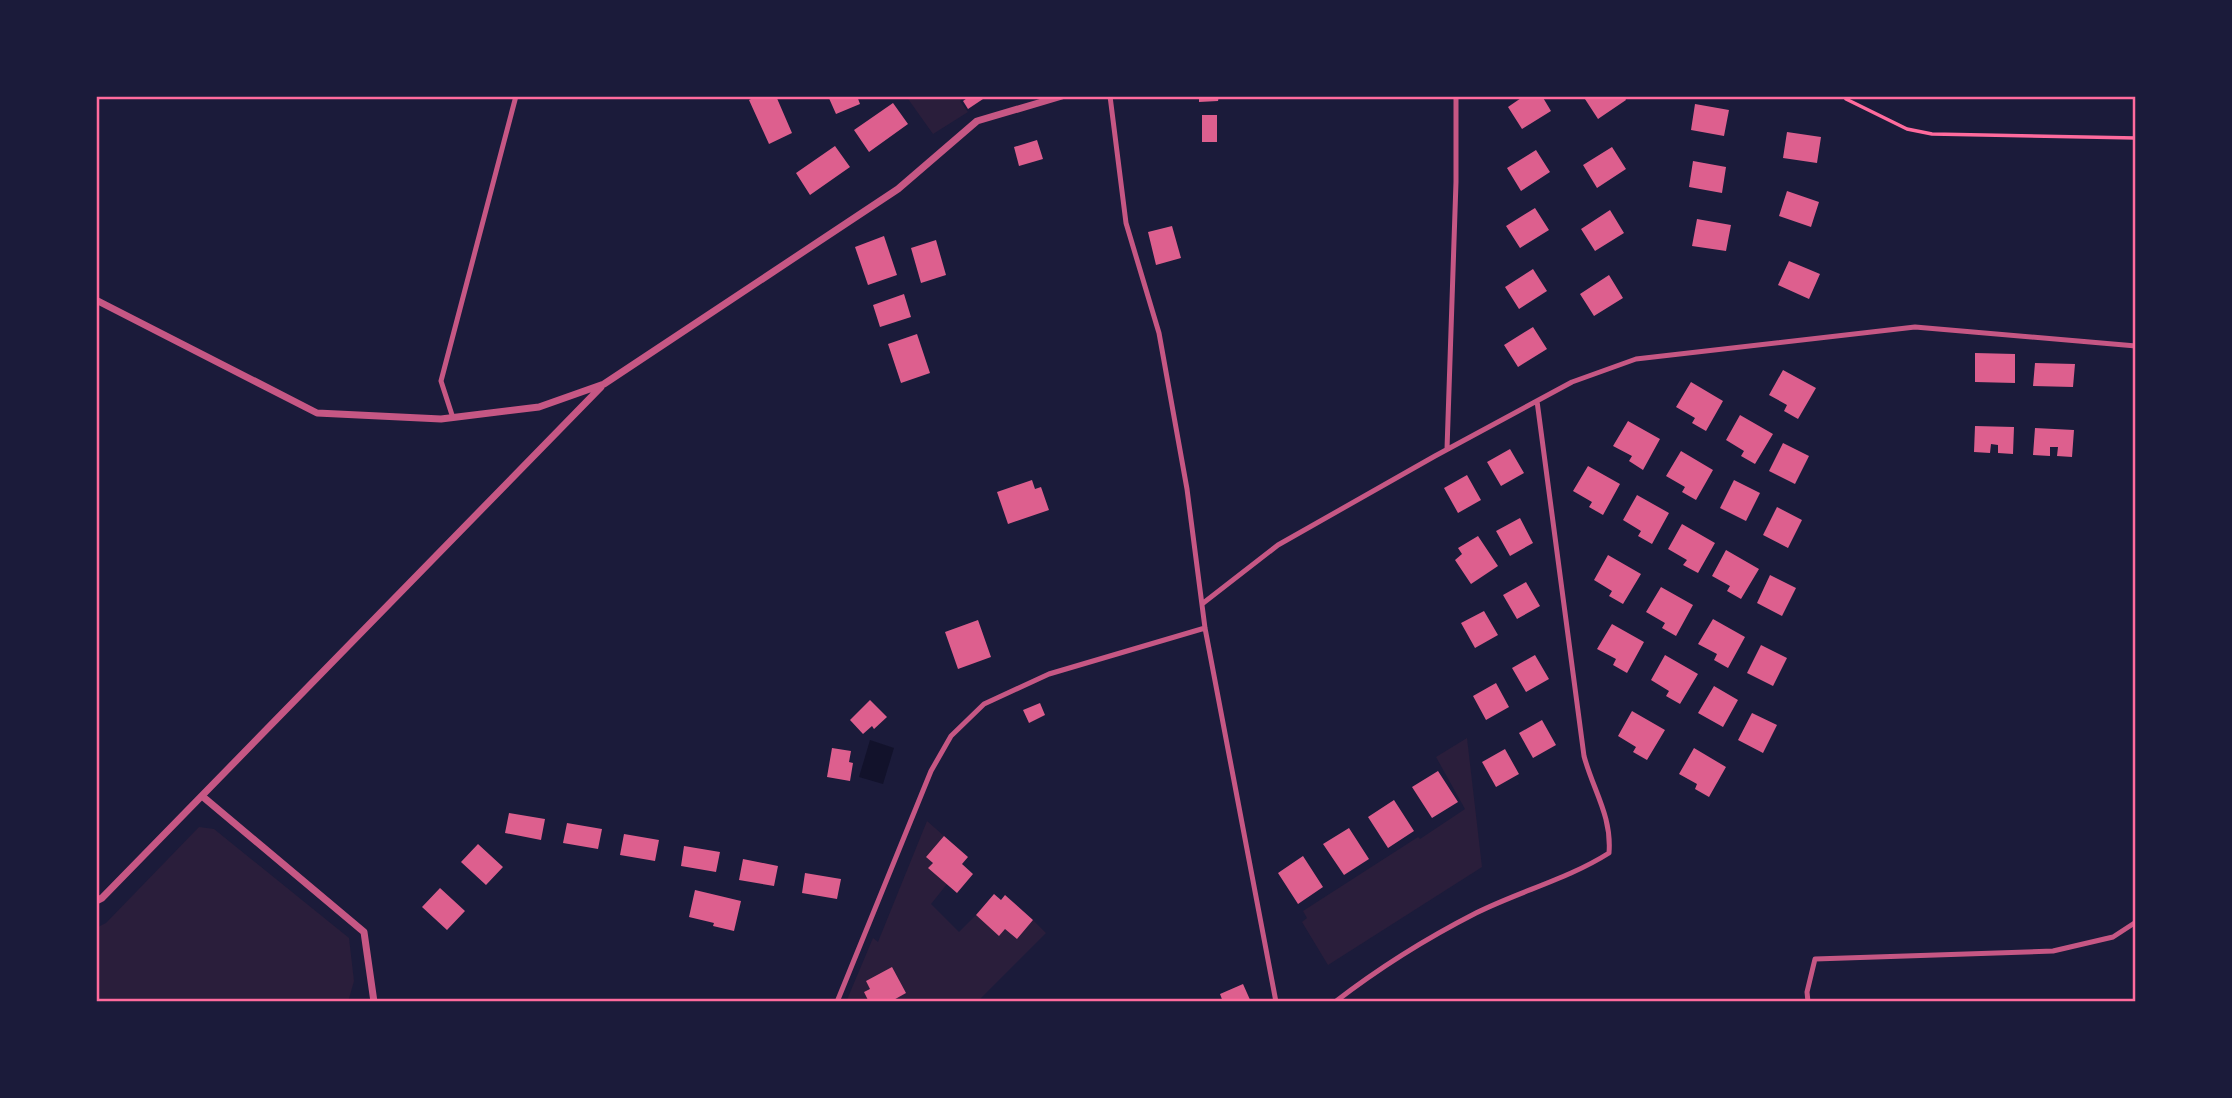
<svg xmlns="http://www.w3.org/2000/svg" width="2232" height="1098" font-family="Mulish,sans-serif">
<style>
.green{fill:#2a1e3b}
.water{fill:#12122b}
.building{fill:#dd5f8e}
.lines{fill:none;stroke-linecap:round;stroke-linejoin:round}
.path{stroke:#ff6b9d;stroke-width:3.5}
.service{stroke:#c65784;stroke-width:5}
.minor{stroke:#c65784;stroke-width:7}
.neatline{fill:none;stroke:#ff6b9d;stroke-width:2.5}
</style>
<rect width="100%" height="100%" fill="#1b1b3a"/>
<path class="green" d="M906,96H965L960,101L968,112L933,134Z
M1467,738L1482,867L1328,965L1302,922L1307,918L1303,911L1418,837L1420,839L1465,809L1436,757Z
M927,821L944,836L926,857L933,863L929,868L947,884L931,904L959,932L976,915L999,935L1005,929L1017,939L1033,920L1046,933L977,1002H846L873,938L878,942Z
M199,827L214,829L349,938L354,981L348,1002H96V928L106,923Z"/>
<path class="water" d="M870,740L894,748L883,784L859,777Z"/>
<path class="building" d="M757,96H776L792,133L769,144L749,100Z
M828,96H857L860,104L836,114Z
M970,96H981L983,99L968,109L963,101Z
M1199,96H1219L1218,101L1199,102Z
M1524,96H1542L1551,111L1522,129L1508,107Z
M1583,96H1624L1626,100L1598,119Z
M893,103L908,124L869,152L854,130Z
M1695,104L1729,110L1724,136L1691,130Z
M1202,115H1217V142H1202Z
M1787,132L1821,137L1817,163L1783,158Z
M1037,140L1043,159L1019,166L1014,147Z
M835,146L850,167L810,195L796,173Z
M1612,147L1626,169L1597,188L1583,165Z
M1536,150L1550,172L1521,191L1507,168Z
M1693,161L1726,167L1722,193L1689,187Z
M1787,191L1819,202L1811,227L1779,216Z
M1535,208L1549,230L1520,248L1506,226Z
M1610,210L1624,233L1595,251L1581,229Z
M1697,219L1731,225L1726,251L1692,246Z
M1172,226L1181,258L1156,265L1148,232Z
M884,236L897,275L868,285L855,247Z
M936,240L946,275L921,283L911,248Z
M1789,261L1820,274L1809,299L1778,285Z
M1533,269L1547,291L1519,309L1505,287Z
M1609,275L1623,298L1594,316L1580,294Z
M904,294L911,317L880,327L873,305Z
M1533,327L1547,349L1518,367L1504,345Z
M917,334L930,373L901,383L888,344Z
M1975,353L2015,354V383L1975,382Z
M2035,363L2075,364L2073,387L2033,386Z
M1783,370L1816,388L1798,419L1784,411L1787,405L1769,395Z
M1691,382L1723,401L1706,431L1692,423L1695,418L1676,407Z
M1740,415L1773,434L1755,464L1741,456L1744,451L1726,440Z
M1628,421L1660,439L1643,470L1629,461L1632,456L1613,446Z
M1975,426L2014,427L2013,454L1998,453V445L1991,444L1990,453L1974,452Z
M2035,428L2074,430L2072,457L2057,456L2058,447H2050V456L2033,455Z
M1783,443L1809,456L1795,484L1769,471Z
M1510,449L1524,473L1501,486L1487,462Z
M1681,451L1713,470L1696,500L1682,492L1685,487L1666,476Z
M1588,466L1620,484L1603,515L1589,507L1592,502L1573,491Z
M1467,475L1481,500L1458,513L1444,488Z
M1032,480L1035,489L1041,487L1049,510L1008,524L997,492Z
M1734,480L1760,493L1746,521L1720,508Z
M1637,495L1669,513L1652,544L1638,536L1641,531L1623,520Z
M1777,507L1802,520L1788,548L1763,535Z
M1520,518L1533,543L1510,556L1496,531Z
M1682,524L1715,543L1698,573L1683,565L1687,560L1668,549Z
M1478,536L1498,566L1471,584L1455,560L1462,554L1458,548Z
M1726,550L1759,569L1741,599L1727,591L1730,586L1712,576Z
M1608,555L1641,574L1623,604L1609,596L1612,591L1594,580Z
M1770,575L1796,588L1782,616L1757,603Z
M1526,582L1540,606L1517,619L1503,595Z
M1661,587L1693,605L1676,636L1662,628L1665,623L1646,612Z
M1484,611L1498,635L1475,648L1461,623Z
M1713,619L1745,637L1728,668L1714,660L1717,654L1698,644Z
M978,620L991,657L958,669L945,632Z
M1612,624L1644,642L1627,673L1613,665L1616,659L1597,649Z
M1761,645L1787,658L1773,686L1747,673Z
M1535,655L1549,679L1526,692L1512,668Z
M1665,655L1698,674L1680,704L1666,696L1669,691L1651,680Z
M1496,683L1509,707L1486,720L1473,696Z
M1714,686L1738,700L1723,727L1698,713Z
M870,700L887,717L874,729L872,726L863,734L850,720Z
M1040,703L1045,715L1029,723L1023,710Z
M1632,711L1665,730L1647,760L1633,752L1636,747L1618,736Z
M1752,713L1777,725L1763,753L1738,740Z
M1542,720L1556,745L1533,758L1519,733Z
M832,748L851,751L849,762L853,763L850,781L827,777Z
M1694,748L1726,767L1709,797L1695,789L1697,784L1679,774Z
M1505,749L1519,774L1496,787L1482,762Z
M1438,771L1458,802L1432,818L1412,787Z
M1394,800L1414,831L1388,848L1368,817Z
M509,813L545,819L541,840L505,833Z
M567,823L602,829L598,849L563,843Z
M1349,828L1369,859L1344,875L1323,844Z
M624,834L659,840L655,861L620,855Z
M944,836L968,857L962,864L973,874L957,893L928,868L933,863L926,857Z
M478,844L503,867L486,885L461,862Z
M684,846L720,852L716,872L681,866Z
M1303,856L1323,887L1298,904L1278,873Z
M743,859L778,866L774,886L739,880Z
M805,873L841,879L837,899L802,893Z
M440,888L465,911L447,930L422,907Z
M695,890L741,901L734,931L713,926L714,923L689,917Z
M994,894L1001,900L1005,895L1033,920L1017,939L1005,929L999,936L976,915Z
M892,967L906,993L890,1002H869L864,992L870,989L866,981Z
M1243,984L1251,1002H1223L1220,994Z"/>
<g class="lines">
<path class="path" d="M1846,99L1907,129L1932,134L2136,138"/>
<path class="service" d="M1110,96L1126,223L1159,333L1187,489L1205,628L1276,1002
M453,418L441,381L516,96
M1447,449L1456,182V96
M1202,604L1278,545L1435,456L1572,382L1636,359L1915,327L2136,346
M837,1002L931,771L951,736L984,704L1049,674L1205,628
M1335,1002C1379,968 1427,938 1476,913C1520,891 1568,879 1609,853C1612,816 1593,790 1584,756L1537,401
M1808,1002L1807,992L1815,959L2053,951L2113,937L2136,922"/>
<path class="minor" d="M96,300L317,413L441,419L539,407L604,384L898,189L977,121L1062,96
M202,796L364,932L374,1002
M96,901L102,898L601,387"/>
</g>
<rect width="2232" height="1098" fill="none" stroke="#1b1b3a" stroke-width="196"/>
<rect x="98" y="98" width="2036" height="902" class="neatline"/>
</svg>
